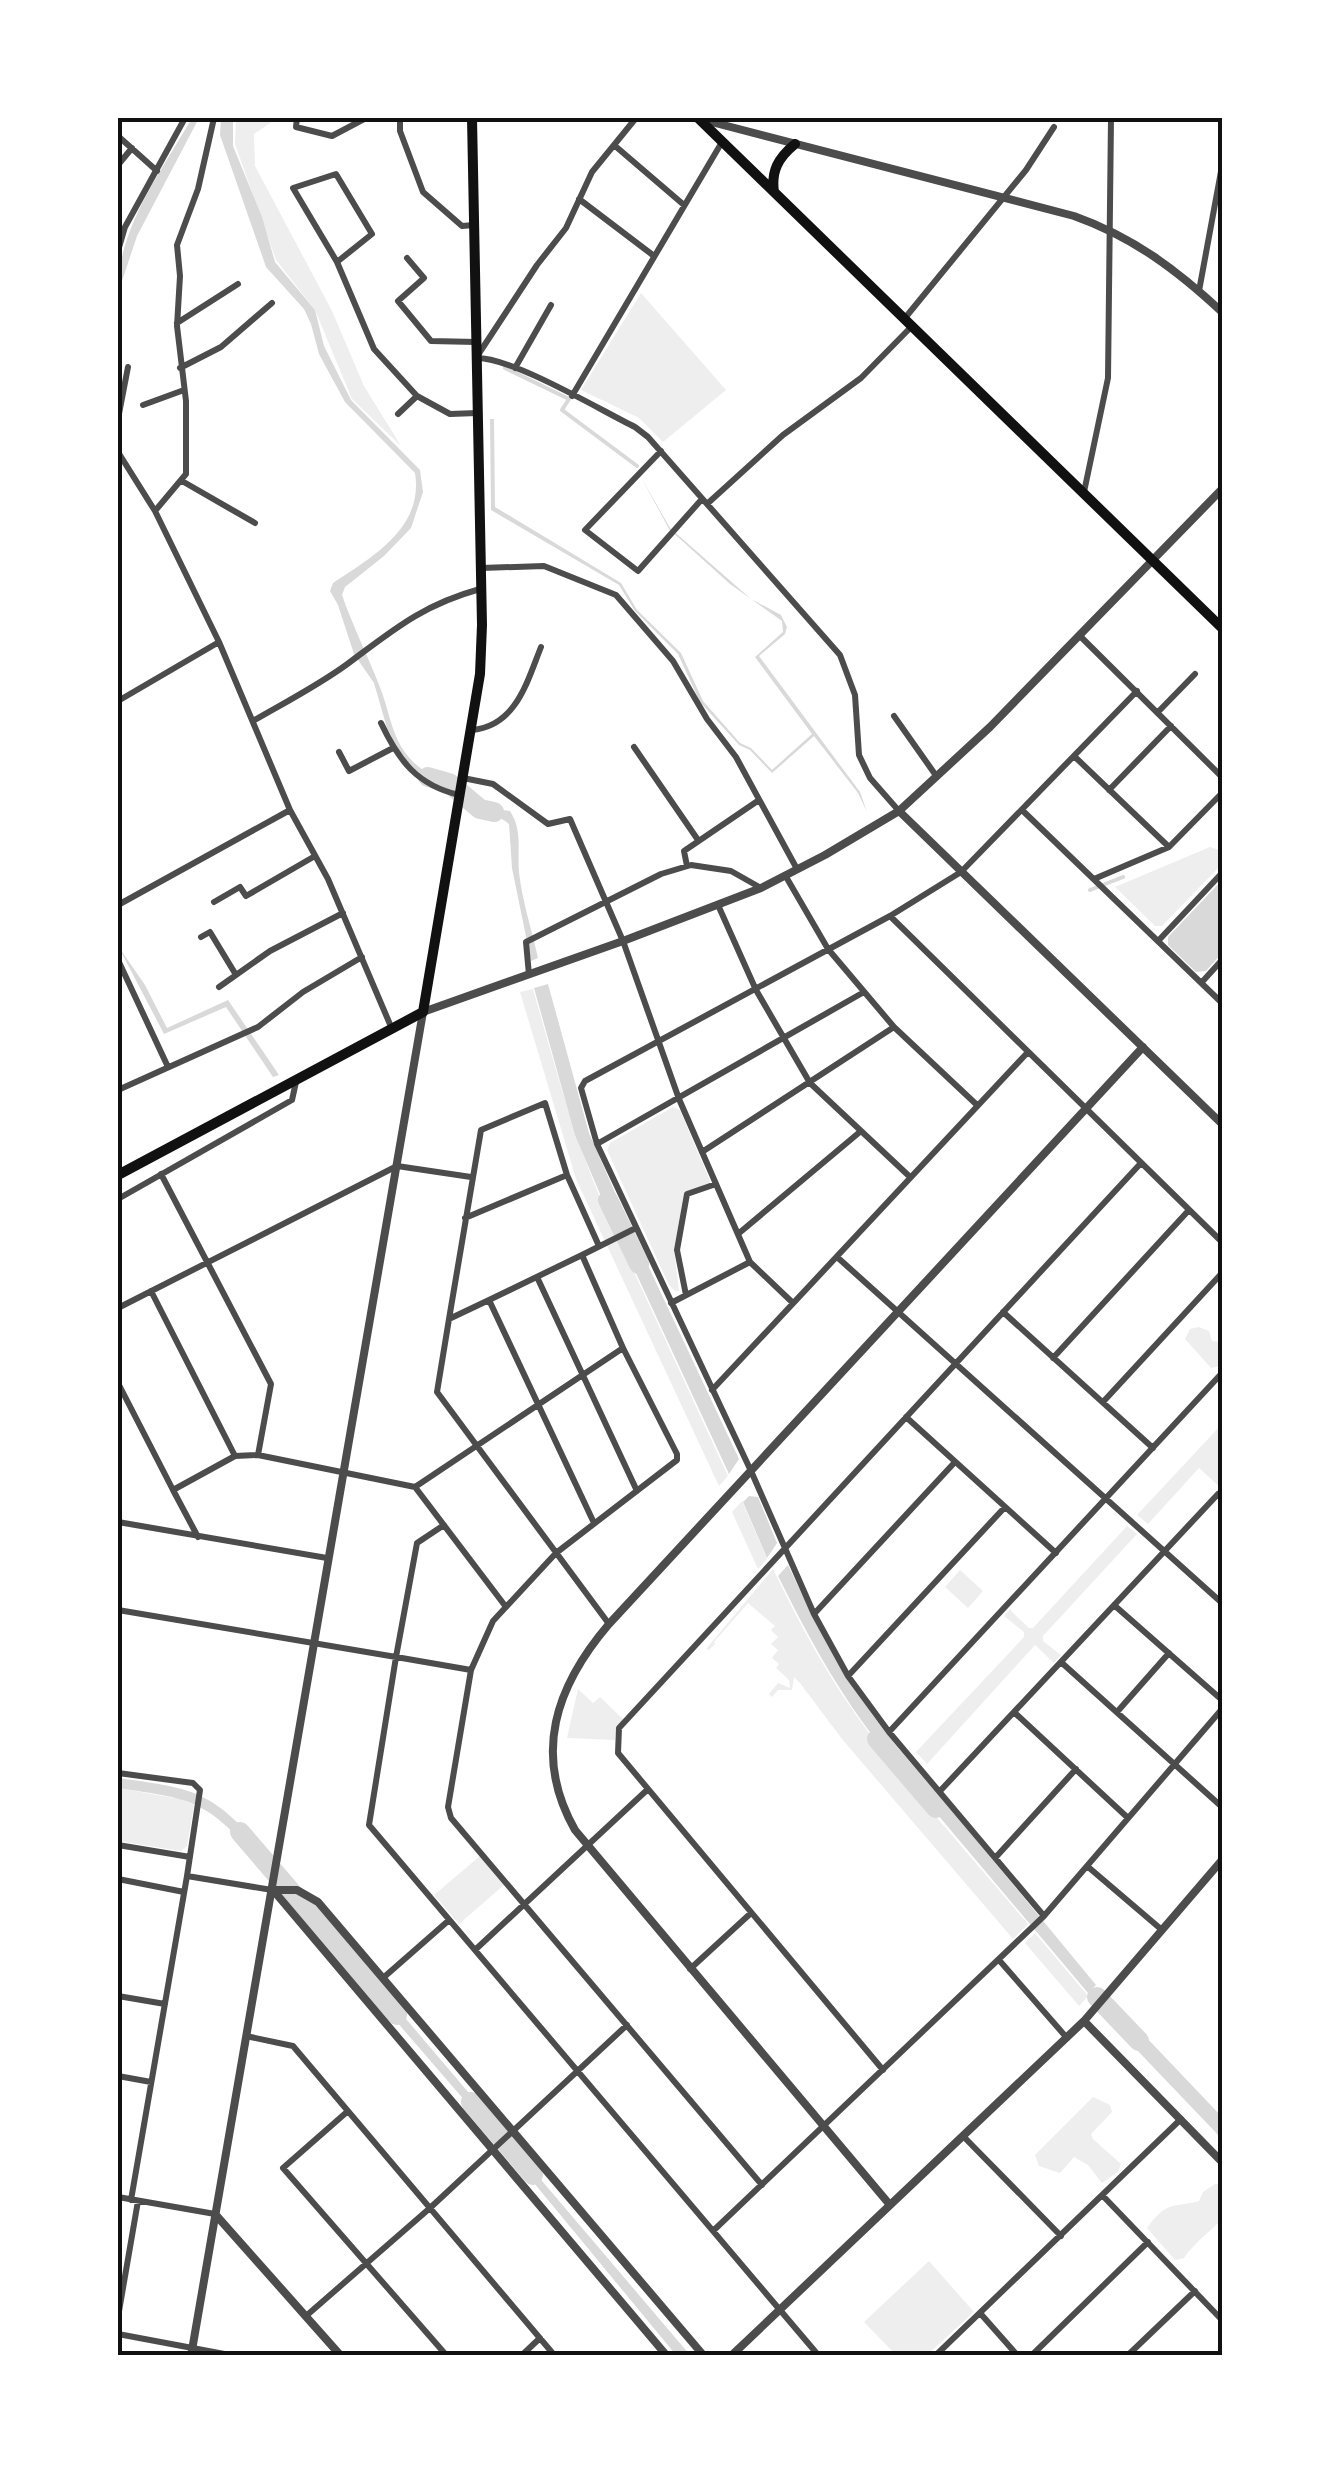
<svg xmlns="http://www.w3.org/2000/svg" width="1340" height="2473" font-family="Quicksand,sans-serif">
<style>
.green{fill:#eee}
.water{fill:#d9d9d9}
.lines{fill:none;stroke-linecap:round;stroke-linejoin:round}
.stream{stroke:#d9d9d9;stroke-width:4}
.river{stroke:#d9d9d9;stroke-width:20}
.minor{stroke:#4c4c4c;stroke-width:6}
.tertiary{stroke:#4c4c4c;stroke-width:8}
.primary{stroke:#111;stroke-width:10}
.trunk{stroke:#111;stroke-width:10}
.neatline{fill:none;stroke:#111;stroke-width:4}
</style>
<rect width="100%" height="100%" fill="#fff"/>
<path class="green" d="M236,118H272L273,121L254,134L255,166L332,311L364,386L401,446L352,399L315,310L276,260L235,144Z
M641,293L726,390L663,442L639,418L581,390Z
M1210,847L1222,851V864L1162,926H1155L1115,887Z
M533,989C556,1070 577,1150 613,1227L628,1221L636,1239L622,1246L728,1476L719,1486L576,1179L520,992Z
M673,1107L680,1110L710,1181L709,1184L684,1192L674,1250L679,1291H675L669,1285L607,1150L610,1143Z
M1199,1327L1209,1331L1212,1341L1220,1342L1221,1366L1211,1368L1185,1339L1190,1329Z
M1222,1424V1489L1199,1468L1148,1524L1137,1515Z
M742,1501L767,1559L758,1569L732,1512Z
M1127,1526L1137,1534L1043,1636V1641L1061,1655L1054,1663L1035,1645L927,1764L916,1752L1024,1637V1632L1004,1616L1011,1608V1611L1029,1628H1033Z
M773,1569C809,1643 839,1697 891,1761L903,1752L927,1779L913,1790L1028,1924L1013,1939L842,1739L800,1683L794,1677L792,1690H778L772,1697L769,1694L778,1683L790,1688L789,1680L776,1668L779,1664L772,1658L778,1650L771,1644L778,1637L771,1630L775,1626L748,1603L714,1642L715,1644L709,1650L706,1649Z
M960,1570L983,1591L968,1608L945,1587Z
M578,1689L593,1703L600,1697L624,1720L616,1729L615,1740L567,1738Z
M118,1788L180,1799L194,1805L187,1846L181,1851L118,1841Z
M480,1856L504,1885L459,1924L434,1895Z
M1035,1933L1088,1996L1079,2006L1025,1943Z
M1093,2097L1110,2105L1112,2112L1091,2134L1093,2139L1121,2164L1118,2172L1102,2183L1088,2165L1074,2157L1060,2173L1039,2166L1035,2155Z
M1215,2184H1222V2219C1210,2232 1194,2243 1184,2258L1175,2260L1147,2228C1167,2200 1173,2208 1199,2201L1203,2192Z
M929,2261L974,2312L927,2355H896L864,2322Z"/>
<path class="water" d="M192,118H199L137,236L118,293C117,229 161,172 192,118Z
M221,118H233V146L262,217L275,262L315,310L324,346L351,400L420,470L423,492L411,528L384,556L345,587L342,595C353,627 369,658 381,690C389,711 392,736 407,755C419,771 436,777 453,783L452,789L428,780L406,763L387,728L374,683L354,654L338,605L330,591L333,583C372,557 424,528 415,473L345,402L319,354L311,324L304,309L266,267L220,135Z
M490,419H494L495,507L621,583L637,610L681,653L703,701L740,743L751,748L772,770L812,734L755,657L783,632L782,621L730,584L669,529L641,477L670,528L751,599L781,615L787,627L785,634L759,656L860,792L867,812L858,793L814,736L772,773L750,750L739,745L700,702L678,654L635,611L619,585L491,510Z
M470,797L482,807L510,811C523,831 517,850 519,872C522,901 532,930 538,958L531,961L512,868L509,824C497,813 481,815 469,804Z
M1222,880V953L1206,971L1196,972L1168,945V937Z
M118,946L145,985L167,1028L228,1000L279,1075L273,1077L226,1007L164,1034Z
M548,984L589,1133L627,1220L614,1227L575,1135L534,988Z
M636,1240L739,1459L729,1474L623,1245Z
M749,1496L758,1497L777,1543L767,1558L743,1502Z
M788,1565C821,1635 852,1692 901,1752L892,1760C843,1701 812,1644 778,1576Z
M118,1778C189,1788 211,1789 260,1847L253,1853C203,1798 189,1799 118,1788Z
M927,1780L1096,1985L1088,1993L916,1789Z
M384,1993L491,2119L485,2124L377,1999Z
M1125,2015L1222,2117V2139L1115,2027Z
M520,2155L690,2355H676L515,2160Z"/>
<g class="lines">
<path class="stream" d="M505,368L569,399L562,410L637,466
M1090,890L1123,877"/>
<path class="river" d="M428,777L449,783L480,809L494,812
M608,1200L639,1264
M877,1739L936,1808
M240,1832L397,2015
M1097,1997L1139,2041
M471,2102L533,2175"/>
<path class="minor" d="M214,118L198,189L177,245L180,276L177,326L186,401V474L155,511L219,642
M297,118L296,127L332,136L366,118
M400,118V131L423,192L462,226L474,225
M636,118L592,172L566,228L537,265L476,358C512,357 600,410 635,427L648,437L840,655L855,695L859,755L870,778L899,811
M118,136L157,171
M614,145L684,205
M118,165L132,148
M579,199L654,256
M118,251L125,227L185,118
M407,258L424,278L398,301L431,341L476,342
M337,262L372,234L336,174L293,188L337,262L374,349L417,396L450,414L477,413
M1199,291L1222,166
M905,318L1026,170L1054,127
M177,323L238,284
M180,368L221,347L272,303
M515,368L551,305
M572,396L722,142
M143,405L184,390
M398,414L417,396
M118,419L128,367
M661,451L585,530L638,571L702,499
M118,452L155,511
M182,481L255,523
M1084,492L1108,378L1111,118
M707,504L783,435L861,378L913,325
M481,568L544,566L616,595L673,661L707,719L736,757L797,869
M1080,636L1222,777
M118,701L219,642L290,810L328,879L392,1029
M1158,712L1195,674
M894,716L937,777
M253,721C284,703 317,686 346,665C393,630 422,605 480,589
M381,723C399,761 417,785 459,795
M472,730C516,726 527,682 541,647
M634,747L698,840
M339,752L349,771L393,748
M1074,756L1169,847L1094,879
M463,778L493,784L548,824L570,819L623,941L679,1099L750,1262L793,1303
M1109,790L1171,726
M1022,810L1222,1003
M1169,847L1222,793
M687,866L684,851L759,800
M214,902L240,887L246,896L315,856
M118,905L290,810
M718,905L756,990L810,1083L909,1176
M890,916L1222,1242
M201,937L210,932L236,975
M1159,940L1222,873
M118,960L168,1067
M529,975L526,942L661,874L691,865L731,871L761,888
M1202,982L1222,960
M219,987L270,951L343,913
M894,1027L977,1105
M118,1090L258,1027L303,992L362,957
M597,1144L864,992
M702,1152L894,1027L828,949L785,875
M161,1174L271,1384L258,1455
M118,1199L292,1100L296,1082
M465,1218L567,1175
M738,1234L861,1131
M582,1255L636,1228
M837,1257L1222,1603
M537,1277L637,1491
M151,1291L235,1456
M686,1295L677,1250L687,1194L716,1184
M489,1300L449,1319L437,1392L609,1624
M671,1303L750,1262
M118,1308L397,1166L471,1177
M1003,1312L1153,1448
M449,1319L481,1130L545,1103L567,1175L599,1246
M1053,1358L1189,1210
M118,1383L173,1490
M712,1390L1028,1052
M1103,1402L1222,1273
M906,1417L1056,1553
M415,1487L506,1607
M118,1522L327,1558
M594,1523L489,1300L582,1255L623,1348L677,1454V1460L556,1553L493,1621L471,1670L448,1807L451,1818L762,2185
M444,1525L417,1543L396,1657L471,1670
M198,1537L173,1490L235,1456L258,1455L415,1487L623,1348
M1114,1605L1222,1700
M118,1610L396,1657L369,1825L819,2356
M814,1614L955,1462
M1062,1663L1222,1807
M848,1676L1005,1507
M1117,1712L1169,1653
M1015,1713L1128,1818
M889,1732L1222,1373
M118,1773L193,1783L200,1790L187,1876L272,1890
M941,1790L1218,1494L1222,1498
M118,1845L190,1857
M996,1857L1076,1769
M1087,1866L1162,1930
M118,1879L184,1892
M1044,1916L1222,1709
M475,1950L647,1790
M999,1960L1067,2038
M690,1969L751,1913
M383,1978L448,1921
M118,1996L165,2004
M246,2036L293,2046L555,2356
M883,2070L618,1753L619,1728L1141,1163
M118,2076L151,2082
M348,2111L283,2168L447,2356
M963,2136L1061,2236
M1103,2196L1222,2320
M118,2197L215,2214
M131,2200L187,1876
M713,2231L1044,1916L889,1732L848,1676L814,1614L751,1471L597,1144L581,1088L585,1081L890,916L961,872L1137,691
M980,2313L1018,2356
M306,2316L430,2208L627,2025
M118,2317L138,2201
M118,2334L235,2356
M521,2356L540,2338
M935,2356L1181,2119
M1031,2356L1148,2242
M1127,2356L1195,2291"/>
<path class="tertiary" d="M700,119L1074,216C1133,237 1177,270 1222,312
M899,811L1222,1124
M273,1890H297L318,1902L704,2356
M273,1890L667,2356
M1084,2021L1222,2162
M890,2205L575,1830C532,1754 556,1686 609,1624L1143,1047
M215,2214L341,2356
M191,2356L423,1012L623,941L761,888L825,855L899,811L990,727L1222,489
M731,2356L1084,2021L1222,1860"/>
<path class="primary" d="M118,1175L423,1012L480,674L482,625L472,118"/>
<path class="trunk" d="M698,118L1222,628
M774,192C771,171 778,158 795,144"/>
</g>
<rect width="1340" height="2473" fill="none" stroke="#ffffff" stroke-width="240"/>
<rect x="120" y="120" width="1100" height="2233" class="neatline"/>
</svg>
